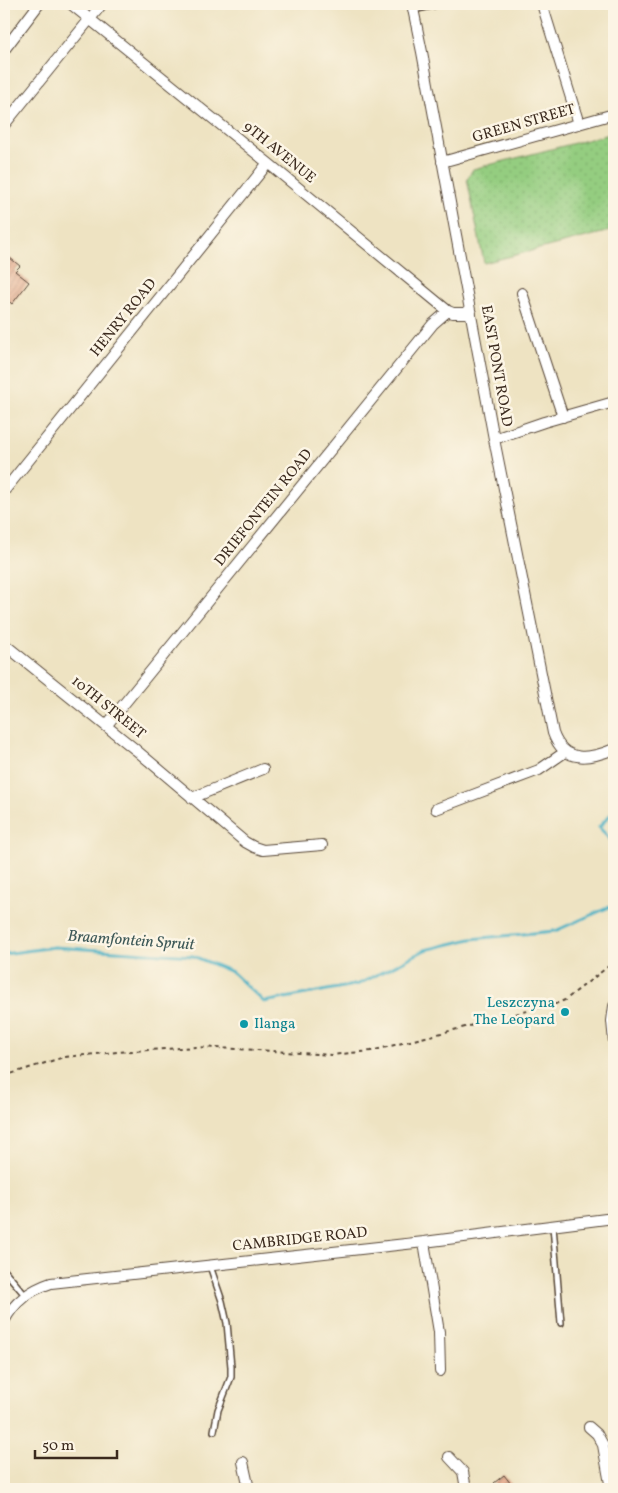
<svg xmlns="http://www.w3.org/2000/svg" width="618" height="1493" font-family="Vollkorn,serif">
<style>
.grass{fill:url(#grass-dots);stroke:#687c4f}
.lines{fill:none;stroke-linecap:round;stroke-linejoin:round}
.stream{stroke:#45b0c4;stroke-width:3}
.building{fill:url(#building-hatch)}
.service-casing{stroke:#564637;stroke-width:8}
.minor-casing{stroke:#564637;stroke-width:12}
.path{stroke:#564637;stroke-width:2;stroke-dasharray:4 4;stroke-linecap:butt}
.service{stroke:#fff;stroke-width:5}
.minor{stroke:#fff;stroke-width:10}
.culture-dot{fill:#0f9aa8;stroke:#fcf5e5;stroke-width:2}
.labels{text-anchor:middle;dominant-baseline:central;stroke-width:5;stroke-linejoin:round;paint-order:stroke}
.street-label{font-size:15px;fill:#3b2a1e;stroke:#fcf5e5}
.culture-label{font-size:15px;fill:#0d838f;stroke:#fcf5e5;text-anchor:end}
.water-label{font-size:16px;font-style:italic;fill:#3e5958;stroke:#fcf5e5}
</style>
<defs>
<pattern id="grass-dots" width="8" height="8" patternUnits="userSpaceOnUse" patternTransform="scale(1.25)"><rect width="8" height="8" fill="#94cd80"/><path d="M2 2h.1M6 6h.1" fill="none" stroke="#80b06e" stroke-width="1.8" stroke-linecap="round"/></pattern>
<pattern id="building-hatch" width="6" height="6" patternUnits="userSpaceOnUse" patternTransform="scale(1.25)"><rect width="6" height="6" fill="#e5ad8f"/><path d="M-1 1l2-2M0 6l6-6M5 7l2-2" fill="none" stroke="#bb8d74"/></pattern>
</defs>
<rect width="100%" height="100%" fill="#fcf5e5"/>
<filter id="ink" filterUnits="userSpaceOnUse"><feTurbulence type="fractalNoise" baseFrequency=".02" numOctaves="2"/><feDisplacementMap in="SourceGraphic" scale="10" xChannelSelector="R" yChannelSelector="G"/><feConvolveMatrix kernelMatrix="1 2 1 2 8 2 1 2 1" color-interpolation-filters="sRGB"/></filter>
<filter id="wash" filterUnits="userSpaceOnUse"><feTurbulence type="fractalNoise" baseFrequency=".0096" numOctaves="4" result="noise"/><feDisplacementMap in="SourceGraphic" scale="20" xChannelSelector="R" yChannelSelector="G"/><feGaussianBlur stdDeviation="1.12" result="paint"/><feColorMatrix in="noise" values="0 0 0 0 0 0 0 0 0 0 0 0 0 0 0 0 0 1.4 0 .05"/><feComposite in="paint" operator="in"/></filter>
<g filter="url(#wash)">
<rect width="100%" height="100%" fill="#eee3c2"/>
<path class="grass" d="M614,133V230L484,263L467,179L473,169Z"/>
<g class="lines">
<path class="stream" d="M614,811L599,827L614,844
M4,954L54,947L193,956L232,972L264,1002L359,984L425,950L471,939L555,931L614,905"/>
</g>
<g id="blocks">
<path class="building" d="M10,258L20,266L15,271L29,282L12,304L4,297V266Z
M504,1475L515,1489H499L494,1483Z"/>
</g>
</g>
<g filter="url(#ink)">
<use href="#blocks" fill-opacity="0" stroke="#564637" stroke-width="1"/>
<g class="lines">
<g class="service-casing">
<path id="service" d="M413,10L440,4
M553,1226L561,1323
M210,1266L222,1301L227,1323L231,1367V1377L218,1410L214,1431
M4,1270L25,1295"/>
</g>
<g class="minor-casing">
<path id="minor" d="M71,4L268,163L448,311L453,313H471
M412,4L422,52L494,439L553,733C564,764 590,759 614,749
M542,4L579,124
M4,50L39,4
M4,125L102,4
M442,162L614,114
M522,293L563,417
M494,439L544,422L614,402
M4,491L268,163
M4,644L136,750L245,842L254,847L263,850L322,845
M106,726L433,324L448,311
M192,798L263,769
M436,809L539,770L565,752
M614,1006L612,1021L614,1042
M424,1242L439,1332L440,1371
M4,1321C15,1301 30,1290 51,1283L424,1242L614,1218
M589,1427L597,1434L603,1445L611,1489
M449,1457L463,1472L466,1489
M243,1462L249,1489"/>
</g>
<path class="path" d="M4,1076L64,1057L117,1052L196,1047L257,1050L331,1055L371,1051L555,1004L565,1000L614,962"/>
<use href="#service" class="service"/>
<use href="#minor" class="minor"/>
</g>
</g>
<g class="culture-dot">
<circle cx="565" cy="1012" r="5"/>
<circle cx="244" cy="1024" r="5"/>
</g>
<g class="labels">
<g class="street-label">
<text transform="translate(524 124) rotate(-16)">GREEN STREET</text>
<text transform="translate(279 153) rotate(39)">9TH AVENUE</text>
<text transform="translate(124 318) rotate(-51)">HENRY ROAD</text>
<text transform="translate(496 366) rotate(80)">EAST PONT ROAD</text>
<text transform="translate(264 508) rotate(-51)">DRIEFONTEIN ROAD</text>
<text transform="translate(108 708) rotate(39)">10TH STREET</text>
<text transform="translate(300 1240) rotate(-6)">CAMBRIDGE ROAD</text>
</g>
<g class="culture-label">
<text x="555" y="1003">Leszczyna<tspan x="555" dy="17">The Leopard</tspan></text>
<text x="254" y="1024" text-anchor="start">Ilanga</text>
</g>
<g class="water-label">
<text transform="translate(131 941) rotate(4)">Braamfontein Spruit</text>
</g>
</g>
<rect width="618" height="1493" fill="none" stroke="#fcf5e5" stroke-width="20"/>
<path d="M35 1450v8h82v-8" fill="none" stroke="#3b2a1e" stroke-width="2.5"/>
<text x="42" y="1450" font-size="15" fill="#3b2a1e" stroke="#fcf5e5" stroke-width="4" paint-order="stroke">50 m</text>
</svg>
